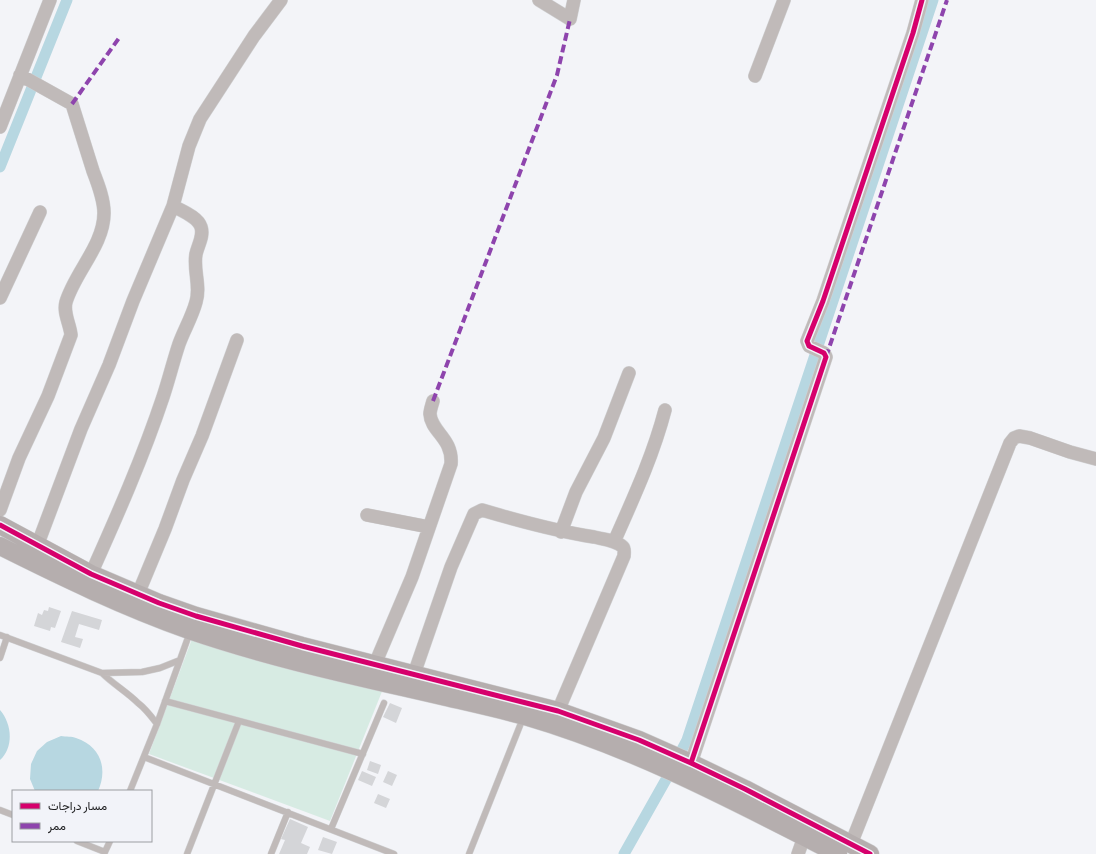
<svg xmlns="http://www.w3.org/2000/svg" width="1096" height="854" font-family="'Sofia Sans Condensed',Vazirmatn,sans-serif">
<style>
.green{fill:#d7ebe3}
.water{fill:#b7d7e1}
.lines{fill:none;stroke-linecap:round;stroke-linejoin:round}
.canal{stroke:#b7d7e1;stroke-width:11}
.building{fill:#d4d5d8}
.lane-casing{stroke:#d1d2d4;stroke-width:7}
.street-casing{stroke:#d1d2d4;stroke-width:14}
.secondary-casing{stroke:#d1d2d4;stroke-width:19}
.lane{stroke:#c0bab9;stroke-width:6}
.street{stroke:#c0bab9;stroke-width:13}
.secondary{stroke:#b5aeae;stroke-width:18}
.quiet{stroke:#8e44ad;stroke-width:4;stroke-dasharray:8 4;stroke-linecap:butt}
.cycleway-casing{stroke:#f2f3f9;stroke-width:8}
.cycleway{stroke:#d6006c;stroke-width:5}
</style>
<rect width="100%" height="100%" fill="#f3f4f8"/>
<path class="green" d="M192,639L383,689L330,821L149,754Z"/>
<path class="water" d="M0,710C12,724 14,747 0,760Z
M61,736C66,737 72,736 76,738C101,746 108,769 98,791H35L30,779L31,764L37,751L47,742Z"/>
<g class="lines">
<path class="canal" d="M0,167L67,0
M624,854L668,776L687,740L933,0"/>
</g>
<path class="building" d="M49,607L61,611L55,628L51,627L50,631L34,626L38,613L42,615L44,610L48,611Z
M72,611L102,620L99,630L79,624L75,637L83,639L80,648L61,642Z
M390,703L402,708L396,723L383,717Z
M370,761L381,765L378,774L367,770Z
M362,771L376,777L372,786L358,780Z
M388,771L397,775L392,786L383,782Z
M378,794L390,799L386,808L374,803Z
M290,819L308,827L301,843L310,847L307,854H279L285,840L281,839Z
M323,837L337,842L332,854L318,850Z"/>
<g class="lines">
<g class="lane-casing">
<path id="lane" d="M0,635L102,673
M0,658L7,637
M165,701L363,754
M157,724C151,716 146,709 138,703C127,692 113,684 102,673L142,672L160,668L180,660
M144,757L394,854
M130,791L157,724L190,632
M0,810L13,815
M331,829L384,703
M77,841L105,852
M104,854L110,841
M187,854L239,721
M271,854L288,812
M469,854L523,718"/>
</g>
<g class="street-casing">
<path id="street" d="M539,0L570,19L574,0
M755,76L784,0
M0,127L50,0
M0,298L40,212
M0,510L19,458L48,396L71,335C70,324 63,313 66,302C75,272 104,245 104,213C104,199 98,184 93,171C86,149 79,126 72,104L20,75
M367,515L429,527
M561,532L576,492L604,438L629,373
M614,542C633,499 653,456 665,410
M37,546L81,429L109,365L133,301L173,206L189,146L200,119L254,36L281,0
M91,574C117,516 143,457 163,397C169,379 173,362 179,344C184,330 192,317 196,302C201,286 193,270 196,254C198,245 204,236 201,227C198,217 182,211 173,206
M138,594L165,529L183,480L202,436L237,340
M375,664L412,577L451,464C453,438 431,432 430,414C430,410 432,405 433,401
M414,674L451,567L474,514L482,510C519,521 556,531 594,537C602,539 616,540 623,547C625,549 624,553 624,556L558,711
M691,763L754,574L826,357L824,353L809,346L807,341L823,301L913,33L922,0
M851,844L1010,443L1014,438L1019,436L1030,438L1070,452L1096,459
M798,854L804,837"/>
</g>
<g class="secondary-casing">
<path id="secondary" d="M0,525L91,574L159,603L196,616L302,646L558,711L639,740L691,763L745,789L870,854
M0,546C62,577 124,607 189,630C273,659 360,677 446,697C472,703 499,709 525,716C635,748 736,802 838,854"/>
</g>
<use href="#lane" class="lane"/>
<use href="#street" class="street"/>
<use href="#secondary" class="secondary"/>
<path class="quiet" d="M72,104L119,38
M826,357L947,0
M433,401L557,75L570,19"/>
<g class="cycleway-casing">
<path id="cycleway" d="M0,525L91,574L159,603L196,616L302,646L558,711L639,740L691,763L745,789L870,854
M691,763L754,574L826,357L824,353L809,346L807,341L823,301L913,33L922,0"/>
</g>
<use href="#cycleway" class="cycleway"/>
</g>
<rect x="12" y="790" width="140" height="52" fill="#f2f3f9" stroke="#9c9da1"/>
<rect x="20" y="803" width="20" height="6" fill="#d6006c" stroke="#9c9da1"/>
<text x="48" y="810" font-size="12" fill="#1c1c1e">مسار دراجات</text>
<rect x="20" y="823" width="20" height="6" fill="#8e44ad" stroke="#9c9da1"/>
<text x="48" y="830" font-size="12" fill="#1c1c1e">ممر</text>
</svg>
